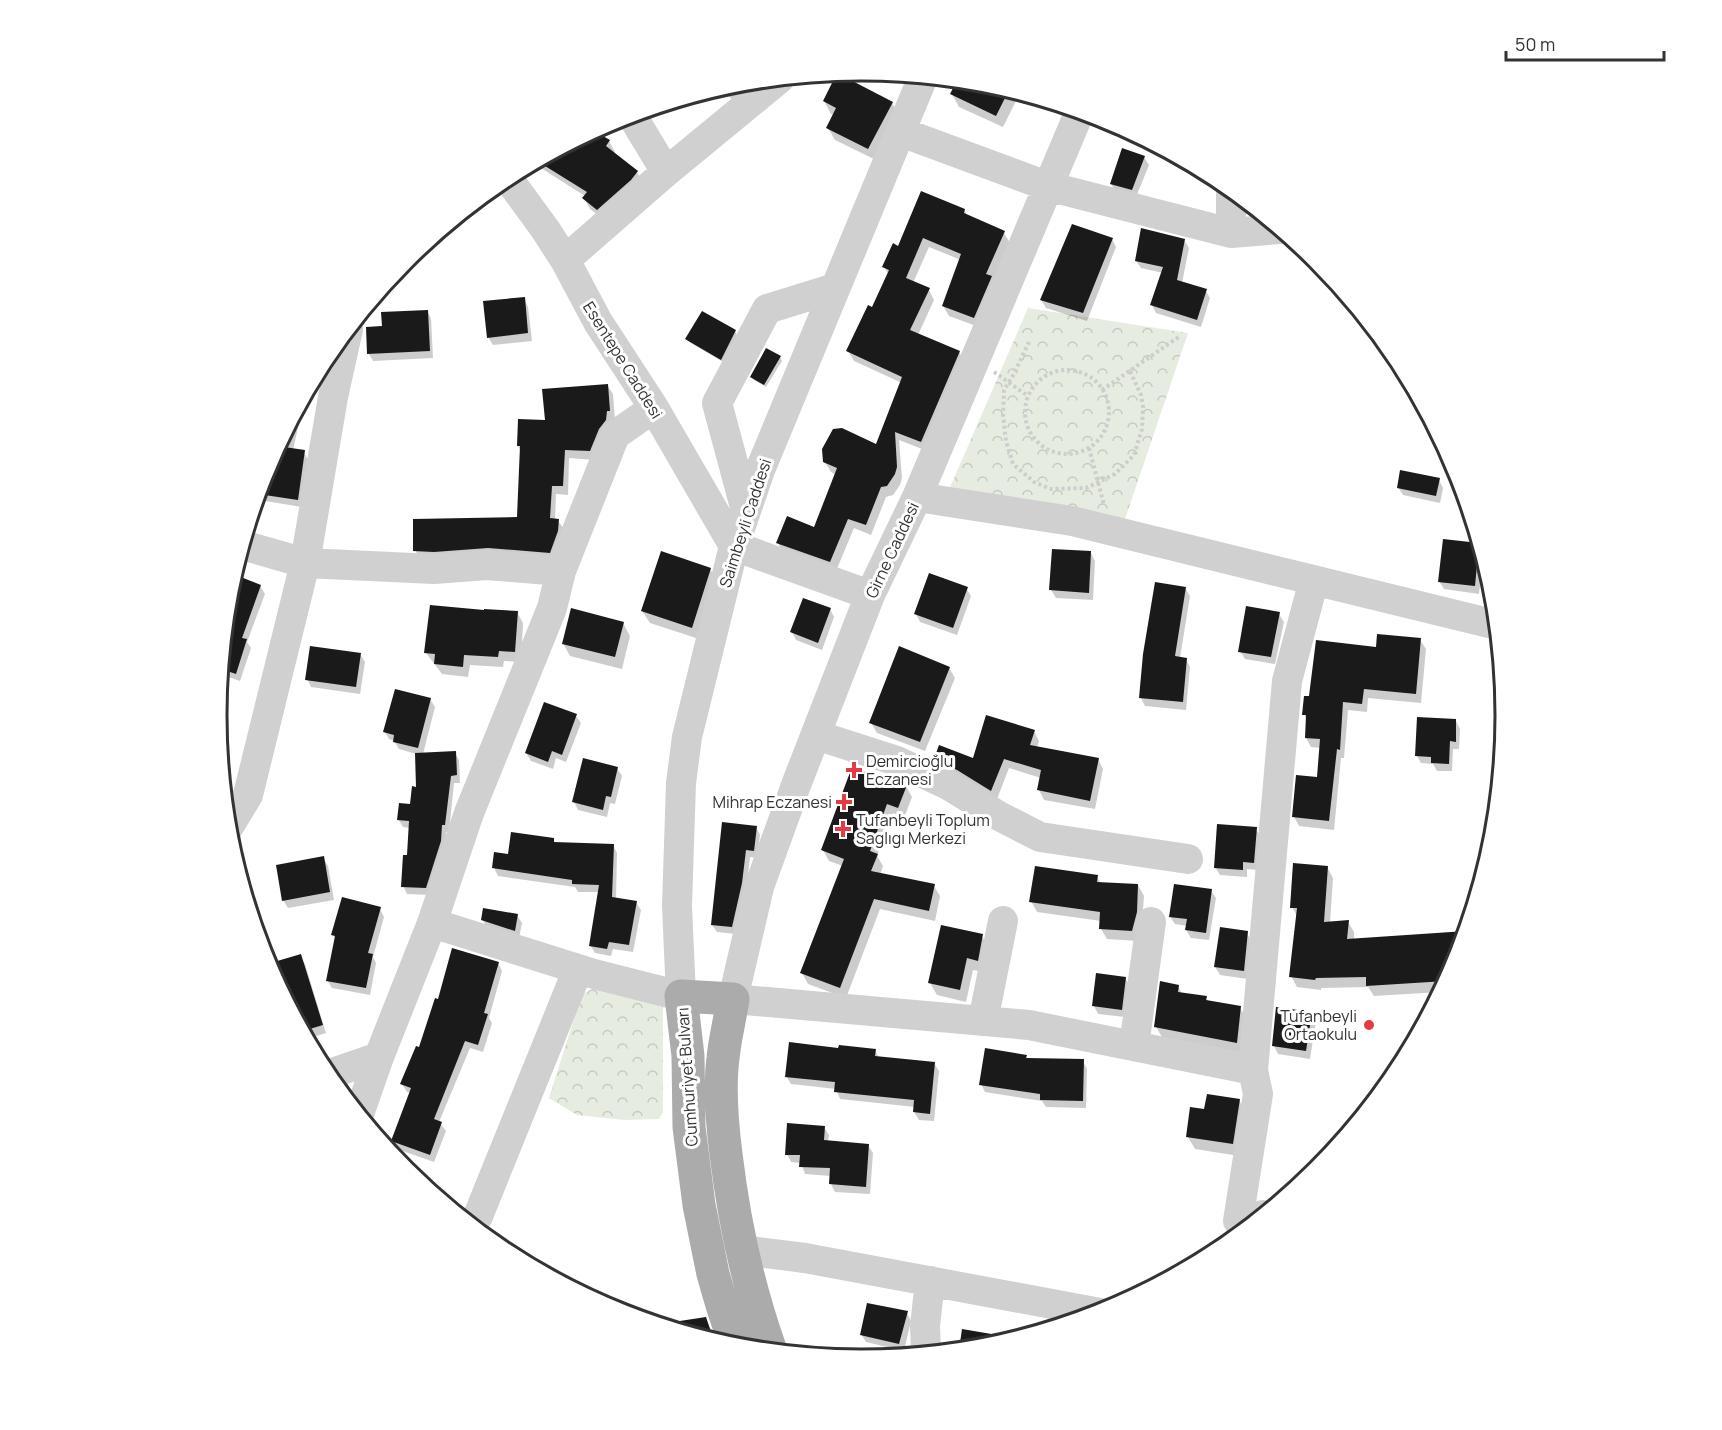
<svg xmlns="http://www.w3.org/2000/svg" width="1722" height="1430" font-family="Manrope,sans-serif">
<style>
.forest{fill:url(#forest-crowns)}
.shadow{fill:#0003}
.building{fill:#1a1a1a}
.lines{fill:none;stroke-linecap:round;stroke-linejoin:round}
.path{stroke:#cdcdcd;stroke-width:4;stroke-dasharray:3 3;stroke-linecap:butt}
.minor{stroke:#d0d0d0;stroke-width:30}
.major{stroke:#ababab;stroke-width:33}
.poi-dot{fill:#e63946;stroke:#fff;stroke-width:2}
.labels{text-anchor:middle;dominant-baseline:central;stroke-width:6;stroke-linejoin:round;paint-order:stroke}
.street-label{font-size:16px;fill:#333;stroke:#fff}
.poi-label{font-size:16px;fill:#333;stroke:#fff;text-anchor:start}
.rim{fill:none;stroke:#333;stroke-width:3}
</style>
<defs>
<pattern id="forest-crowns" width="20" height="18" patternUnits="userSpaceOnUse" patternTransform="scale(1.5)"><rect width="20" height="18" fill="#e6ecdf"/><path d="M2 6a3 3 0 1 1 6 0M12 15a3 3 0 1 1 6 0" fill="none" stroke="#c6cbc0"/></pattern>
</defs>
<rect width="100%" height="100%" fill="#fff"/>
<path class="forest" d="M1028,308L1188,333L1124,522L948,492Z
M596,987L663,1002V1112L659,1119L624,1120L577,1115L549,1098L582,994Z"/>
<path class="shadow" d="M959,80L987,83L1020,93L1003,127L959,107L952,94Z
M759,81L736,103L720,88L736,83Z
M824,101L892,103L899,115L876,160L835,140L828,128L835,115L831,114Z
M592,131L609,141L615,152L614,154L637,172L643,183L603,219L590,209L584,198L585,196L533,163Z
M1144,157L1149,165L1136,197L1116,192L1111,184Z
M964,210L968,216L1004,233L1010,243L979,327L949,316L943,306L961,260L929,247L913,283L929,290L934,300L918,335L959,352L965,362L927,451L899,440L902,478L900,485L893,495L886,497L871,535L854,528L836,571L783,553L778,543L815,529L836,475L831,472L825,462L877,446L902,383L854,361L848,351L873,309L889,275L884,267L899,248Z
M1112,239L1116,247L1087,321L1046,308L1041,300Z
M1184,240L1189,248L1182,283L1206,291L1210,298L1201,327L1156,313L1152,305L1163,273L1141,268L1136,261Z
M524,299L528,307L532,341L493,345L488,337Z
M427,311L431,318L433,358L373,361L369,354L367,329L384,327Z
M735,331L737,335L723,362L689,342L687,339Z
M780,357L782,361L766,387L754,380L752,377Z
M607,385L613,394L615,420L595,460L569,458L568,495L556,494L555,520L558,521L564,529L554,561L420,559L415,550L518,519L521,451L518,446L547,421Z
M294,415L299,423L293,450L304,452L308,460L302,507L265,501L260,494L266,468Z
M1439,480L1443,488L1440,503L1403,495L1398,487Z
M1444,540L1480,545L1483,558L1479,594L1444,589L1439,581Z
M1091,553L1095,561L1093,600L1056,598L1051,590Z
M710,569L717,581L699,639L650,623L642,611Z
M233,576L260,586L265,594L247,642L251,648L240,681L226,676L221,669L229,589Z
M966,588L971,596L957,635L920,622L916,614Z
M1185,588L1190,596L1180,658L1186,659L1190,667L1186,710L1145,706L1141,698Z
M830,609L834,617L822,650L796,640L792,632Z
M517,612L523,623L521,662L504,661L503,667L470,665L468,677L442,674L426,653Z
M1279,614L1284,622L1275,664L1245,659L1240,651Z
M623,623L630,636L622,669L570,656L563,643Z
M1420,640L1426,649L1421,703L1368,698L1367,712L1348,710L1344,758H1341L1334,830L1299,826L1294,817L1319,779L1321,748L1311,747L1306,738L1307,720L1304,714L1310,698L1377,649Z
M360,654L365,662L360,694L311,687L307,679Z
M949,668L955,678L925,751L877,733L871,723Z
M430,699L435,707L423,754L455,753L459,760L460,783H454L449,832H446L445,850L430,895L407,894L403,886L408,857L410,828L403,827L398,819L411,806L418,789L416,754L399,749L394,741L389,739L385,732Z
M576,716L581,723L566,762L556,758L553,769L531,761L526,753Z
M1456,721L1460,729L1459,749H1453L1452,771H1437L1433,764L1421,763L1417,756Z
M1034,731L1039,741L1037,748L1098,759L1103,769L1095,809L1044,800L1039,790L1041,778L1009,768L997,799L941,769L935,759L974,760Z
M617,768L622,776L615,804L610,803L607,817L578,810L574,802Z
M890,783L906,786L912,797L904,818L893,813L877,856L883,866L880,875L934,886L940,896L935,921L880,909L846,998L808,984L802,973L843,866L829,861L823,850Z
M756,827L760,835L757,858L750,857L746,892L736,934L717,932L712,925Z
M1256,829L1261,837L1258,870L1247,869V877L1220,875L1215,867Z
M553,839L555,843L613,845L617,853L616,899L636,902L641,910L633,952L613,949L611,956L595,953L590,945L600,892H578L575,887L498,876L494,868L509,855Z
M323,858L328,866L334,900L288,908L283,900Z
M1327,867L1333,878L1330,923L1348,922L1354,932V940L1465,932L1456,962L1440,992L1374,996L1368,987L1321,988V990L1297,987L1291,976L1298,918L1292,907Z
M1097,877L1101,884L1138,885L1144,896L1142,923L1138,941L1107,939L1101,929V921L1037,912L1031,901Z
M1211,891L1216,898L1209,940L1191,938L1186,930L1187,926L1175,924L1170,917Z
M380,909L384,917L373,957L376,963L370,995L332,988L327,980L336,940L333,934Z
M517,915L522,923L519,938L487,928L483,920Z
M1247,933L1251,941L1248,979L1220,975L1215,967Z
M982,936L989,948L984,972L973,970L966,1002L937,995L930,983Z
M300,956L305,964L326,1033L307,1039L268,966Z
M498,963L502,971L489,1018L492,1023L483,1052L470,1048L439,1122L446,1131L434,1162L397,1149L393,1141L411,1093L407,1092L402,1084L420,1049L439,1001Z
M1125,978L1130,986L1125,1017L1098,1014L1094,1006Z
M1178,986L1182,994L1206,997L1208,1001L1240,1008L1246,1018L1242,1053L1162,1037L1156,1027Z
M1311,1014L1316,1021L1310,1059L1278,1054L1274,1046Z
M840,1049L875,1050L879,1058L934,1063L939,1071L934,1121L919,1120L914,1112L915,1107L840,1099L836,1089L791,1084L786,1076Z
M1026,1056L1028,1060L1083,1061L1087,1069L1086,1108L1046,1107L1042,1101L985,1092L981,1084Z
M1239,1100L1246,1113L1239,1156L1195,1149L1188,1137Z
M824,1127L829,1135L828,1142L868,1145L873,1153L870,1194L835,1192L831,1184V1176L805,1174L801,1163L791,1162L787,1154Z
M1333,1151L1325,1161L1324,1152Z
M907,1313L911,1321L904,1351L866,1342L861,1334Z
M706,1319L716,1341L677,1329L676,1323Z"/>
<path class="building" d="M837,73L893,102L868,149L826,128L836,108L823,101Z
M957,80L987,83L1009,90L996,116L950,94Z
M594,131L610,140L606,146L638,171L631,180L597,210L582,198L587,192L537,161Z
M1122,148L1145,156L1132,190L1110,184Z
M921,191L965,209L964,213L1005,231L986,274L992,276L974,318L942,306L961,254L923,238L906,278L930,288L910,330L960,351L921,442L895,432L897,467L895,474L887,486L881,487L866,525L848,519L830,562L776,543L787,516L814,527L837,468L823,462L822,449L833,429L842,428L876,444L902,377L846,351L868,305L872,307L889,270L882,267L893,243L898,246Z
M1072,224L1113,238L1083,313L1040,300Z
M1141,228L1185,239L1177,280L1207,289L1197,320L1150,305L1163,267L1135,261Z
M525,297L528,333L487,338L483,301Z
M428,310L430,351L367,354L366,327L382,326L381,312Z
M702,311L736,330L721,360L685,339Z
M766,348L781,356L764,385L750,377Z
M608,384L610,411H607L606,420L599,429L590,451L565,450L563,486H552L550,518L559,519L558,531L550,553L488,548L434,552L413,551V519L517,517L520,446H517L518,419L545,420L542,389Z
M277,446L305,450L298,500L258,494L266,468Z
M1400,470L1440,478L1436,496L1397,488Z
M1443,539L1479,543L1475,586L1438,582Z
M1052,549L1091,551L1089,593L1049,590Z
M661,551L711,568L692,628L641,611Z
M929,573L968,587L953,628L914,614Z
M233,574L261,585L242,638L247,639L236,674L221,669L229,589Z
M1155,582L1186,587L1175,656L1187,658L1183,702L1139,698L1143,654Z
M803,598L831,608L818,643L790,632Z
M430,605L484,610V609L518,611L515,652L499,651L498,657L464,655L463,667L434,664L435,654L424,653Z
M1246,606L1280,612L1271,657L1238,652Z
M571,608L624,622L615,657L562,644Z
M1377,634L1421,638L1416,694L1364,689L1362,704L1343,702L1340,750L1337,749L1329,821L1292,817L1296,775L1317,777L1320,739L1305,738L1306,715H1302L1304,696H1309L1316,640L1376,647Z
M310,646L361,653L356,687L305,680Z
M899,646L950,667L920,742L869,723Z
M395,689L431,698L418,748L393,742L394,735L383,732Z
M544,702L577,714L562,755L552,751L548,762L525,753Z
M986,715L1035,730L1030,745L1099,758L1090,801L1037,790L1041,770L1004,759L991,791L957,770L934,759L939,745L973,758Z
M1417,717L1456,719V742L1450,741L1449,764L1431,763V757L1415,756Z
M456,751L457,775L451,776L445,825H442L441,841L426,888L401,887L403,855H407L409,821L397,820L399,803L410,804L412,786L416,787L415,753Z
M583,758L618,767L611,797L606,796L603,810L572,802Z
M852,767L889,781L890,777L907,785L898,808L887,804L870,851L878,854L871,871L935,884L929,911L874,899L840,988L800,973L844,859L821,850Z
M722,822L757,826L754,851L746,850L742,883L732,927L711,925Z
M1217,824L1257,827L1254,863L1243,862V870L1214,868Z
M511,832L554,838V842L614,844L612,897L637,901L629,945L609,942L607,949L589,946L599,885L572,884V880L492,868L494,852L508,854Z
M324,856L330,892L282,901L276,865Z
M1293,863L1328,866L1324,922L1349,920L1347,939L1466,931L1456,962L1446,981L1366,986V977L1316,978L1315,980L1289,977L1297,908H1290Z
M1035,866L1098,875L1097,882L1138,884L1137,912L1132,931L1099,929L1100,912L1029,902Z
M1174,884L1212,889L1206,933L1185,930L1187,919L1169,917Z
M342,897L381,907L368,953L373,954L366,988L326,981L335,936L331,935Z
M483,908L518,914L515,931L481,920Z
M941,925L983,934L978,961L967,958L960,990L928,983Z
M1220,927L1248,931L1244,971L1214,967Z
M452,948L499,962L484,1013L488,1014L478,1045L465,1041L434,1119L442,1122L430,1155L391,1141L411,1088L400,1084L416,1046L419,1047L435,998L438,999Z
M301,954L323,1025L303,1031L267,964Z
M1096,973L1126,977L1122,1010L1092,1006Z
M1160,981L1179,985L1178,992L1207,996L1206,1000L1241,1006L1237,1043L1154,1027Z
M1276,1007L1312,1012L1306,1051L1272,1046Z
M789,1042L838,1048L839,1045L876,1049L875,1056L935,1062L930,1114L913,1112L914,1100L834,1092L835,1082L785,1077Z
M985,1048L1027,1055L1026,1058L1084,1059L1083,1101L1040,1100V1094L979,1085Z
M1207,1094L1240,1099L1233,1144L1186,1137L1190,1107L1204,1109Z
M787,1123L825,1126L824,1140L869,1144L866,1187L829,1184L830,1168L799,1167L800,1155H785Z
M867,1303L908,1311L899,1344L860,1335Z
M706,1317L714,1341L660,1324Z
M962,1329L1015,1338L986,1347L959,1350Z"/>
<g class="lines">
<path class="path" d="M1029,342L1014,374L1004,390L1003,415L1006,441L1013,464L1034,482L1051,489L1086,488L1115,474L1134,455L1142,429L1143,407L1141,395L1130,371
M1025 412a42 42 0 1 1 84 0a42 42 0 1 1-84 0Z
M994,372L1028,396
M1102,390L1180,336
M1089,448L1104,505"/>
<path class="minor" d="M1080,111L917,497L870,595L796,785L759,887L733,999L1029,1025L1253,1070L1258,1094L1238,1221L1263,1215
M631,114L666,172
M901,132L1047,186L1231,233L1279,229
M507,177L545,229L565,260L598,322L654,408L734,546L870,595
M1231,189V233
M565,260L666,172L779,79
M917,497L1072,521L1497,625
M746,511L717,403L767,309L835,288
M242,545L305,563L434,569L487,565L561,571
M816,735L897,761L948,785L999,816L1040,837L1188,859
M228,828L248,795L305,563L333,397L348,329
M432,923L594,974L681,996L677,906L681,783L687,737L734,546L760,470L923,77
M983,1021L1003,921
M1134,1046L1151,922
M1253,1070L1287,681L1314,580
M327,1075L379,1057
M359,1114L379,1057L432,923L469,813L552,608L561,571L615,435L654,408
M472,1225L478,1216L578,969
M742,1250L805,1258L1100,1313
M926,1353L925,1326L930,1281"/>
<path class="major" d="M736,1347L722,1305L713,1274L699,1205L689,1127L688,1056L681,996L733,999C730,1019 725,1038 723,1058C719,1090 722,1123 726,1154C734,1221 748,1287 771,1351"/>
</g>
<g class="poi-dot">
<path d="M851 761h6v6h6v6h-6v6h-6v-6h-6v-6h6z"/>
<path d="M841 793h6v6h6v6h-6v6h-6v-6h-6v-6h6z"/>
<path d="M840 820h6v6h6v6h-6v6h-6v-6h-6v-6h6z"/>
<circle cx="1369" cy="1025" r="6"/>
</g>
<g class="labels">
<g class="street-label">
<text transform="translate(623 360) rotate(58)">Esentepe Caddesi</text>
<text transform="translate(745 523) rotate(-72)">Saimbeyli Caddesi</text>
<text transform="translate(892 550) rotate(-65)">Girne Caddesi</text>
<text transform="translate(687 1077) rotate(-94)">Cumhuriyet Bulvarı</text>
</g>
<g class="poi-label">
<text x="866" y="761">Demircioğlu<tspan x="866" dy="18">Eczanesi</tspan></text>
<text x="832" y="802" text-anchor="end">Mihrap Eczanesi</text>
<text x="856" y="820">Tufanbeyli Toplum<tspan x="856" dy="18">Saglıgı Merkezi</tspan></text>
<text x="1357" y="1016" text-anchor="end">Tufanbeyli<tspan x="1357" dy="18">Ortaokulu</tspan></text>
</g>
</g>
<path d="M0 0H1722V1430H0ZM227 715a634 634 0 1 1 1268 0a634 634 0 1 1-1268 0Z" fill="#fff" fill-rule="evenodd"/>
<path class="rim" d="M227 715a634 634 0 1 1 1268 0a634 634 0 1 1-1268 0Z"/>
<path d="M1506 51v9h158v-9" fill="none" stroke="#333333" stroke-width="3"/>
<text x="1515" y="51" font-size="18" fill="#333333" stroke="#ffffff" stroke-width="4.5" paint-order="stroke">50 m</text>
</svg>
